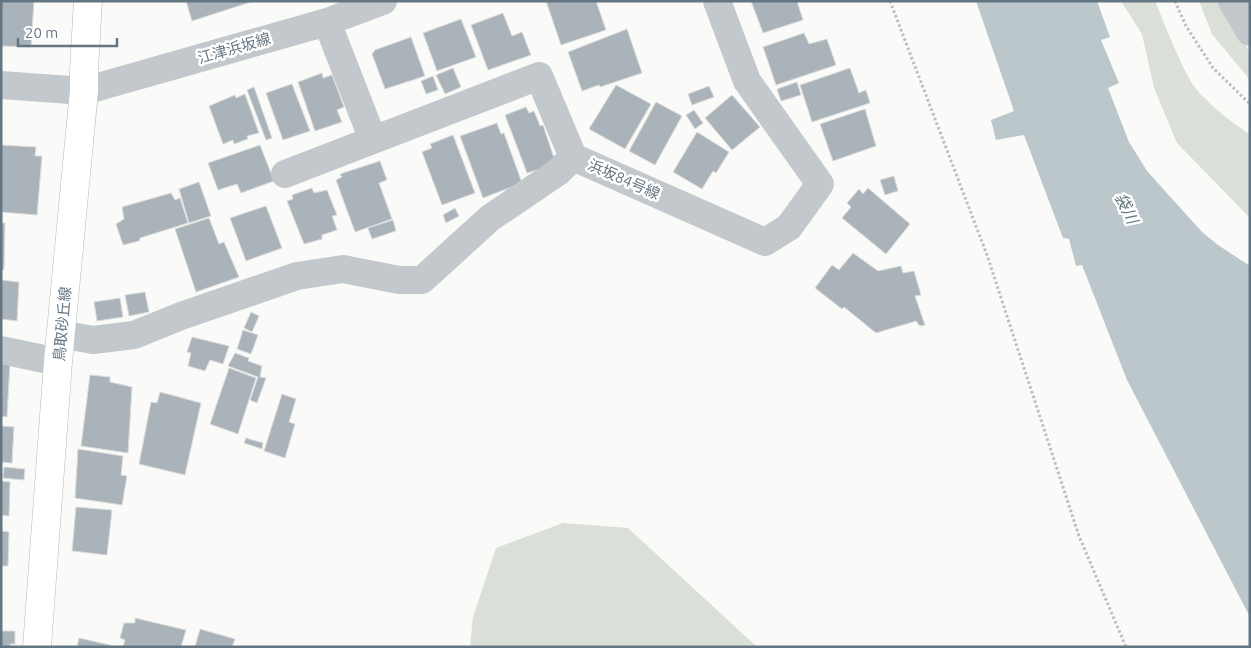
<svg xmlns="http://www.w3.org/2000/svg" width="1251" height="648" font-family="Ubuntu,'Noto Sans JP',sans-serif">
<style>
.green{fill:#dadfd7}
.water{fill:#bbc7cb}
.building{fill:#aab3b9;stroke:#dcdcda}
.lines{fill:none;stroke-linecap:round;stroke-linejoin:round}
.major-casing{stroke:#b5babe;stroke-width:29}
.path{stroke:#bbbfc2;stroke-width:3;stroke-dasharray:2.5 2.5;stroke-linecap:butt}
.minor{stroke:#c3c8cc;stroke-width:28}
.major{stroke:#fff;stroke-width:28}
.labels{text-anchor:middle;dominant-baseline:central;stroke-width:5;stroke-linejoin:round;paint-order:stroke}
.street-label{font-size:15px;fill:#657683;stroke:#fff}
.water-label{font-size:16px;font-style:italic;fill:#60757c;stroke:#fff}
</style>
<rect width="100%" height="100%" fill="#fafaf8"/>
<path class="green" d="M1121,1H1155C1166,27 1176,55 1190,80C1198,96 1234,125 1250,134V218L1177,143L1154,88L1142,34Z
M1199,1H1222L1229,16L1250,53V80L1212,34Z
M563,523L628,528L757,647H470L473,617L496,548Z"/>
<path class="water" d="M976,1H1097L1110,37L1101,40L1119,83L1108,88L1129,142L1147,171L1202,232L1218,245L1250,266V617L1127,380L1082,265L1076,266L1069,239L1063,238L1024,135L996,140L991,120L1014,111Z"/>
<path class="building" d="M1,1H34L31,47L1,46Z
M186,1H254L192,21Z
M546,1H596L606,30L561,45Z
M751,1H797L803,20L763,33Z
M503,13L512,36L522,32L531,55L488,70L471,25Z
M461,19L476,57L437,71L423,33Z
M627,29L642,73L600,87L599,85L582,91L568,52Z
M804,33L809,44L827,39L836,65L776,85L763,47Z
M411,37L425,76L385,89L372,54L375,50Z
M453,68L461,87L445,94L436,75Z
M850,68L859,93L866,90L870,103L812,122L800,85Z
M322,73L323,78L332,75L344,107L337,110L342,122L315,131L298,82Z
M433,76L438,90L426,94L421,81Z
M797,82L801,95L781,101L777,89Z
M292,84L310,131L283,140L266,93Z
M616,85L651,104L625,149L589,129Z
M709,86L714,97L692,105L688,94Z
M254,87L272,138L266,140L247,90Z
M245,94L259,133L247,136L248,139L234,144L233,140L223,144L209,106L235,95L236,98Z
M732,95L760,127L732,150L705,118Z
M656,102L682,116L655,165L629,151Z
M526,107L529,113L534,111L540,126L543,125L556,164L527,173L505,115Z
M865,109L876,146L833,161L820,124Z
M694,110L703,123L695,129L686,115Z
M497,123L501,134L504,133L522,183L483,198L460,136Z
M697,132L729,152L716,173L713,171L702,189L673,172Z
M453,135L475,193L442,205L422,152L432,148L430,144Z
M1,145L36,147L35,156H42L37,215L1,212Z
M260,145L274,181L241,193L237,184L218,190L208,163Z
M380,161L387,180L379,183L392,219L355,232L336,180L342,177L340,174Z
M894,176L898,191L885,195L880,180Z
M199,182L211,216L189,223L179,189Z
M312,188L314,193L327,190L337,215L332,216L337,230L322,235V239L304,244L287,201L293,199L292,195Z
M868,188L910,224L886,254L842,218L851,207L847,203L859,189L863,194Z
M171,193L175,200L180,198L188,223L140,238L139,241L123,245L116,224L124,219L122,207Z
M266,206L282,248L246,261L230,218Z
M455,208L459,216L446,223L443,215Z
M209,218L219,244L224,242L239,277L196,292L175,229Z
M393,220L396,231L372,239L368,228Z
M1,223H5L4,270H1Z
M853,253L878,271L901,266L903,273L914,271L921,295L915,296L925,325L920,326L916,321L876,333L844,307L842,309L815,288L832,265L839,270Z
M1,280L19,282L17,321L1,319Z
M145,292L149,312L129,316L125,295Z
M120,298L123,317L97,321L94,302Z
M251,312L259,316L252,332L244,328Z
M243,330L258,335L251,354L237,349Z
M192,337L229,346L223,364L210,360L205,371L188,366L191,353L187,352Z
M235,353L249,358L248,361L262,366L260,377L266,378L257,403L250,400L258,377L228,366Z
M1,361L10,362L7,417L1,416Z
M229,368L256,378L238,434L210,424Z
M90,375L110,377V382L132,387L128,453L81,446Z
M160,392L201,403L185,475L139,464L151,402L157,403Z
M282,394L296,399L289,422L295,424L285,458L264,451Z
M1,426L14,427L12,463L1,462Z
M246,438L263,443L262,449L244,443Z
M78,449L123,456L121,475L127,476L122,505L75,498Z
M4,467L25,469L24,480L3,478Z
M1,481L10,482L9,516L1,515Z
M76,507L112,510L107,555L72,551Z
M1,531L9,532L8,566H1Z
M135,618L186,630L181,647H123L125,640L120,638L124,623H135Z
M200,629L235,639L232,647H195Z
M1,631H15V644H10V647H1Z
M79,638L110,645V647H77Z"/>
<g class="lines">
<g class="major-casing">
<path id="major" d="M37,647L58,362L84,91V70L88,1"/>
</g>
<path class="path" d="M890,1L987,255L1079,536L1126,647
M1175,1L1186,26L1213,68L1250,104"/>
<path class="minor" d="M1232,1L1250,32
M327,22L373,140L539,76L573,157L765,242L789,227L820,184L747,81L717,1
M1,85L84,91L327,22L383,1
M285,174L373,140
M60,334L93,340L134,335L181,316L297,276L343,269L399,280H422L490,218L558,172L573,157
M1,350L58,362"/>
<use href="#major" class="major"/>
</g>
<g class="labels">
<g class="street-label">
<text transform="translate(234 48) rotate(-16)">江津浜坂線</text>
<text transform="translate(624 179) rotate(24)">浜坂84号線</text>
<text transform="translate(62 324) rotate(-85)">鳥取砂丘線</text>
</g>
<g class="water-label">
<text transform="translate(1127 208) rotate(64)">袋川</text>
</g>
</g>
<rect width="1251" height="648" fill="none" stroke="#657683" stroke-width="5"/>
<path d="M18 38v8h99v-8" fill="none" stroke="#657683" stroke-width="2.5"/>
<text x="25" y="38" font-size="15" fill="#657683" stroke="#ffffff" stroke-width="4" paint-order="stroke">20 m</text>
</svg>
